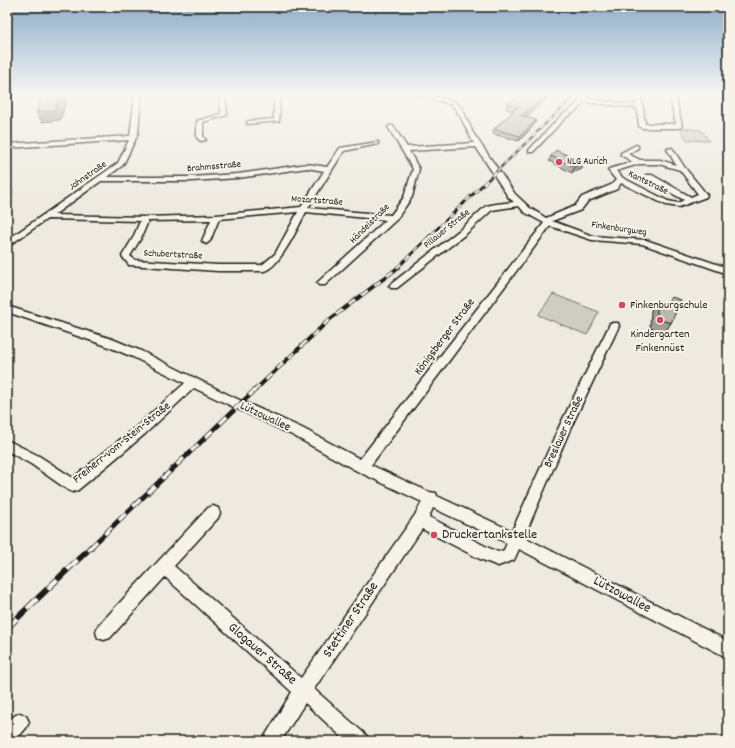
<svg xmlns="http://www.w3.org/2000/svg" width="735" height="748" font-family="Dekko,sans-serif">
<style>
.green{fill:#cfccc3;stroke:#767470}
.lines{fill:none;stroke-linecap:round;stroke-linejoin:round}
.minor-casing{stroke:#1c1c1c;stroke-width:3}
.minor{fill:#f7f3e8;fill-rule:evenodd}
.rail-far4-casing{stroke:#1c1c1c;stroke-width:2.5}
.rail-far3-casing{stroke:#1c1c1c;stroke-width:3}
.rail-far2-casing{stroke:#1c1c1c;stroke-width:4}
.rail-far1-casing{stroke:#1c1c1c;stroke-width:5}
.rail-casing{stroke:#1c1c1c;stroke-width:6}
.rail-far4{stroke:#f7f3e8;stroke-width:1.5;stroke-dasharray:5;stroke-linecap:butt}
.rail-far3{stroke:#f7f3e8;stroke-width:2;stroke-dasharray:6;stroke-linecap:butt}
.rail-far2{stroke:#f7f3e8;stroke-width:2.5;stroke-dasharray:8;stroke-linecap:butt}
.rail-far1{stroke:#f7f3e8;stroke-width:3.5;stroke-dasharray:10;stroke-linecap:butt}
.rail{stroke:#f7f3e8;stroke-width:4.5;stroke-dasharray:14;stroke-linecap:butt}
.wall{fill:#a09d96;stroke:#1c1c1c}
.shaded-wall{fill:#82807a;stroke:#1c1c1c}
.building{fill:#bab7af;stroke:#1c1c1c}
.poi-dot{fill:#d1495b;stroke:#f7f3e8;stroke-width:1.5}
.labels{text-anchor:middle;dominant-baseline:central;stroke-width:4;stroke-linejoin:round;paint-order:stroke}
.far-poi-label{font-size:10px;fill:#1c1c1c;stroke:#f7f3e8;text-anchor:start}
.far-street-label{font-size:10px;fill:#1c1c1c;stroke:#f7f3e8}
.poi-label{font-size:12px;fill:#1c1c1c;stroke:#f7f3e8;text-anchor:start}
.street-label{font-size:12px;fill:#1c1c1c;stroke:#f7f3e8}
.near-poi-label{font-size:14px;fill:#1c1c1c;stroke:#f7f3e8;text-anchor:start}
.near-street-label{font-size:14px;fill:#1c1c1c;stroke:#f7f3e8}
</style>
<rect width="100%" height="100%" fill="#eeeae0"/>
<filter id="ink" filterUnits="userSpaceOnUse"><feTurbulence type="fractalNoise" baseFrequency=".025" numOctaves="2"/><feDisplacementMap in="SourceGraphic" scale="8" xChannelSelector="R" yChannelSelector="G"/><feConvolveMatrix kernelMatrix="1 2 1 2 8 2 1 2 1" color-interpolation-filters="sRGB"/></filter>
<g filter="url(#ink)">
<path class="green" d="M680,128L701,130L709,141L687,140Z
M553,294L599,312L587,335L538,315Z"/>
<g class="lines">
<g class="minor-casing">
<path id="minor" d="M135,95H141L138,133L136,138L123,165L107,177H191L238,174L307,164L327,167L340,148L378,142V144L344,151L308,208L391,215L404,197L413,169L388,127L389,126H393L407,147L474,143C467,133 459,107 449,104C440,100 428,100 419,95H428L455,102L462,108L473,133L515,194L530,208L546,218L575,206L582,197L611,185L616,180L608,170L609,169L633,162L621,155V153L636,145L638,146V148L628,154L640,160H660L676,165L667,149L672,148L685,168L707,195L706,197L679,207L666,205L621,183L617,189L588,201L581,210L552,221L593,236L646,240L728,268V274L642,244L592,240L550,226L371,465L429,492L436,493L437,496L512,531L559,427L609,326L610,323H618L619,326L571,427L524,537L728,641V658L519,549L514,560L498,566L480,559L422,529L314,689L366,735L369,741H346L305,703L281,741H262L292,692L165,577L110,638L104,640L98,638L96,632L98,626L208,508L213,506L218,508L220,513L218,518L174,566L301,678L415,515L422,502L357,471L294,436L194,388L145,434L78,490L73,492L68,490L31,464L7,451V440L39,456L73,478L137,426L185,383L133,357L104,345L7,312V306L112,339L141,351L233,397L302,428L360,459L544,223L524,212L519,206L492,210L467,233L397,288H391L389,286L391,284L461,229L486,206L496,204L514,202L509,198L476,147L409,151L419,169L412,197L396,220L325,285H319L317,283L319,281L386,220L306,212C298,227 280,267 264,271H218L129,265L122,256L133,238L140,221L47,219L7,247V240L118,163L129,140L7,148V144L130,136ZM639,164H659L680,170L698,194L691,197L652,175H646V179L684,200L678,203L668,201L623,178L616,171ZM307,168L324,171L301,207L216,215L145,217L54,215L101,181H191L238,178ZM298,212L275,254L262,265H218L135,260L130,256L141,238L148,221L211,220L202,241L206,244L210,241L219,219ZM433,508L507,543L504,550L498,552L489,548L429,517Z
M219,95H225L227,115L203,122V137L206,140L201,141L197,138V121L221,114Z
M274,95H280L279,121L247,124V122L249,121L274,119Z
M583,95H589L586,99L636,105L635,95H641L645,124H676L669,95H675L682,126L679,128H642L639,126L637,108L584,102L577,110L565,118L533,152H529V150L561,116L573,108Z
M726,96H728V108L725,106L723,98Z
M7,188L11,190V195H7Z
M20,713L26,716L29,722L26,728L15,741H7V723L14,716Z"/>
</g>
<use href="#minor" class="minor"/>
<g class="rail-far4-casing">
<path id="rail-far4" d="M497,171L575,95"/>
</g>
<g class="rail-far3-casing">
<path id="rail-far3" d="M397,268L498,170"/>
</g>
<g class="rail-far2-casing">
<path id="rail-far2" d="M254,391L329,320L399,267"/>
</g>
<g class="rail-far1-casing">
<path id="rail-far1" d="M90,548L255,390"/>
</g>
<g class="rail-casing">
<path id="rail" d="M7,628L91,547"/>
</g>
<use href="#rail-far4" class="rail-far4"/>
<use href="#rail-far3" class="rail-far3"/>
<use href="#rail-far2" class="rail-far2"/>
<use href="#rail-far1" class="rail-far1"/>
<use href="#rail" class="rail"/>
</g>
<path class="wall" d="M519,95H551L525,117L536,120L534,125L519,141L493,134L494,129L514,111L506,109L507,104Z
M551,156L582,169L572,173L549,161Z
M671,297V323L665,332L650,328L651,310L657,301L667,303Z"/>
<path class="shaded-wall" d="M60,95H65L67,99L60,120L42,122L36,112Z
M546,95H551L520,122L521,116Z
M536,120L534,125L519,141L520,136Z
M584,163L582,169L572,173L574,167Z"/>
<path class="building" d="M43,95H60L55,110L36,112Z
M519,95H546L521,116L536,120L520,136L494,129L518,107L507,104Z
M556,150L584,163L574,167L551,156Z
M671,297L681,300L671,323L657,319V301L668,304Z"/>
</g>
<linearGradient id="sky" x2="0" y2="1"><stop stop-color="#8dadca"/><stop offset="0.47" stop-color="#f7f6f1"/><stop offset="1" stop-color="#f7f6f1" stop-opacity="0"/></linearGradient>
<rect width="735" height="200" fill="url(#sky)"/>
<g class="poi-dot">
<circle cx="559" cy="162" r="4"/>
<circle cx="622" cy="305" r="4"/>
<circle cx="660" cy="320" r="4"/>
<circle cx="434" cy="535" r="4"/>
</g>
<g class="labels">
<g class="far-poi-label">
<text x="567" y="162">NLG Aurich</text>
</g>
<g class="far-street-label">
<text transform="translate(214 167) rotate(-5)">Brahmsstraße</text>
<text transform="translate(88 176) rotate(-35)">Jahnstraße</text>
<text transform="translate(648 183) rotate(26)">Kantstraße</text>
<text transform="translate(317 201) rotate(4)">Mozartstraße</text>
<text transform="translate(370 224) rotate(-45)">Händelstraße</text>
<text transform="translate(447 229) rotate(-39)">Pillauer Straße</text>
<text transform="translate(619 229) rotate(8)">Finkenburgweg</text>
<text transform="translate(173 255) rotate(3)">Schubertstraße</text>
</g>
<g class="poi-label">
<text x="630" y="305">Finkenburgschule</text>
<text x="660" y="334" text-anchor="middle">Kindergarten<tspan x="660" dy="14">Finkennüst</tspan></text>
</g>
<g class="street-label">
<text transform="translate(445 337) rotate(-53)">Königsberger Straße</text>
<text transform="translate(265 417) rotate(25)">Lützowallee</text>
<text transform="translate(564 432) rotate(-65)">Breslauer Straße</text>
<text transform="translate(122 443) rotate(-39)">Freiherr-vom-Stein-Straße</text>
</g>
<g class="near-poi-label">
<text x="442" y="535">Druckertankstelle</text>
</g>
<g class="near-street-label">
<text transform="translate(622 595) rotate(28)">Lützowallee</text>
<text transform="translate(351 620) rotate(-56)">Stettiner Straße</text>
<text transform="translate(262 654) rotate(41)">Glogauer Straße</text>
</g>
</g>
<rect width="735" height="748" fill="none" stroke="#f7f3e8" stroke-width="24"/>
<rect x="12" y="12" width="711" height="724" fill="none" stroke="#1c1c1c" stroke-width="1.5" filter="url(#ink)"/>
</svg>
